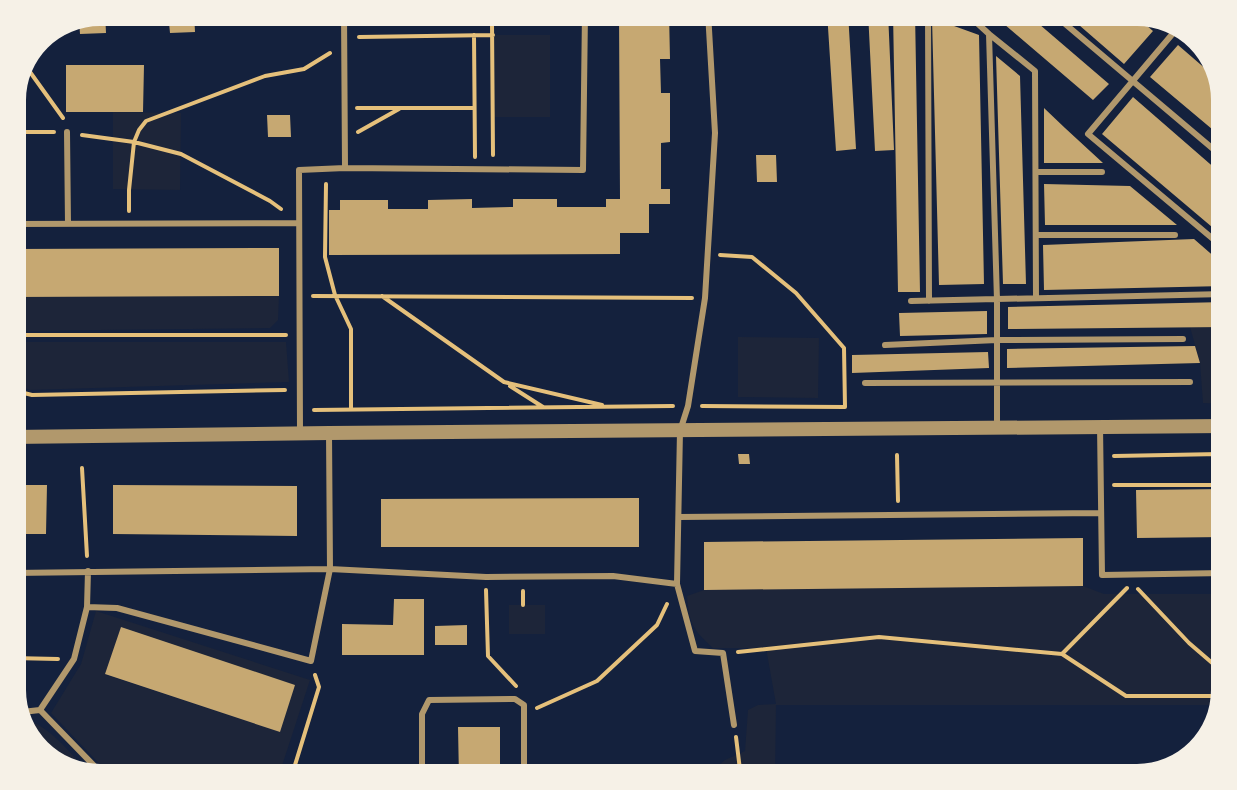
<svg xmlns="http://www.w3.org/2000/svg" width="1237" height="790" font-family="'Source Sans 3',sans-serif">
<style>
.green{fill:#1d2539;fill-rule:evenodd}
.building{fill:#c6a872}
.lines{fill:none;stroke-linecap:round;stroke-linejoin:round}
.path{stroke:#e5c07b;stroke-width:4}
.service{stroke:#b1986c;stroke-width:6}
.tertiary{stroke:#b1986c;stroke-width:14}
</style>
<rect width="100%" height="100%" fill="#14213d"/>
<path class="green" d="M493,35H550V117H493Z
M113,112L181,113L180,190L113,189Z
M279,296L278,320L270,328L12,331V297Z
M1190,327H1225V404L1203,403L1200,363Z
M738,337L819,338L818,398L738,397Z
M286,342L289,382L30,390L12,383V342Z
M1083,586L1104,594H1225V691L1221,705H776L775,778H717L718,766L725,760L745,751L748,710L758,705L776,704L766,648H713C693,630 689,623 687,596L704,590Z
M509,605H545V634H509Z
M96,611L310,680L278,778H113L51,713L81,664ZM121,627L294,685L280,732L106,675Z
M27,721C49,724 76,760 92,776L51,763Z"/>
<path class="building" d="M100,12H105L106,33L80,34L79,20Z
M168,12H194L195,32L170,33Z
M619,12H669L670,59H660L661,93H670V142L661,143V189H670V204H649V233H620V254L329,255V210H340V200H388V209H428V200L472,199V208L513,207V199H557V207H606V199H620Z
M827,12H848L856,149L836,151Z
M868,12H888L894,150L875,151Z
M893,12H915L920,292H898Z
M990,12H1025L1109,84L1093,100Z
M1064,12H1131L1153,31L1124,64Z
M932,18L979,35L984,284L939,285Z
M1178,45L1215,77L1225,95V140L1150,77Z
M996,56L1020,76L1026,284H1003Z
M66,65H144L143,112H66Z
M1133,97L1225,177V238L1102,134Z
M1044,108L1065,128L1103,163H1044Z
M267,115H290L291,137H268Z
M756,155H776L777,182H757Z
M1044,184L1130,186L1177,225H1045Z
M1194,239L1225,266V286L1044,290L1043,245Z
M279,248V296L12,297V249Z
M1225,302V327L1008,329V307Z
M987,311V334L900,336L899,313Z
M1195,346L1200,363L1007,368V349Z
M988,352L989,368L852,373V355Z
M738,454H749L750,464H739Z
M12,485H47L46,534H12Z
M113,485L297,486V536L113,534Z
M1225,489V537L1137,538L1136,490Z
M639,498V547H381V499Z
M1083,538V586L704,590V542Z
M394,599H424V655H342V624L393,625Z
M467,625V645H435V626Z
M121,627L295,685L280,732L105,674Z
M458,727H500V778H459Z"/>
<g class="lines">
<path class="path" d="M494,18H519L532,12
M474,35L475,157
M359,37L493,35
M25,65L63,118
M357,108H474
M12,132H54
M358,132L399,109
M82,135L134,142L139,130L146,121L265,76L304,69L330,53
M493,155L492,23L495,12
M326,184L325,257L335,295L351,329V409
M129,211V190L134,142L181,154L270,201L281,209
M313,296L692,298
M382,296L504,382L602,405
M12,335H286
M510,386L543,407
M12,390L32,395L285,390
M702,406L845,407L844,348L796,293L752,257L720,255
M314,410L673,406
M897,455L898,501
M1114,456L1220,454L1225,460
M82,468L87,556
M1114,485H1220
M1127,588L1062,654L1126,696H1223
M1138,589L1189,643L1225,674
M486,590L488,656L516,686
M523,591V605
M738,652L879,637L1062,654
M12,658L58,659
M537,708L597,681L657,625L667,604
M736,737L741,778
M291,778L319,687L315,675"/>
<path class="service" d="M344,12L345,168
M928,12L929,301
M965,12L989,34L997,300V426
M1051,12L1225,159
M1164,20L1199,50
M1180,25L1088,134L1225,249
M989,34L1035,71L1036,298
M67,132L68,224
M1036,172H1102
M12,224L298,223
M1036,235H1175
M911,301L1225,294
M885,345L997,340L1183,339
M865,383L1190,382
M1100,426L1102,575L1225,573
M300,431L299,170L345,168L583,170L585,12
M679,517L1101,513
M88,571L87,607L74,659L40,710L106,778
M12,573L330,569L329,433
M677,584L680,431L688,406L705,298L715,133L708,12
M87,607L117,608L311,661L330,569L486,577L613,576L677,584L695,651L723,653L734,725
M22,712L40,710
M422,778V714L429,700L515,699L524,705V778"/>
<path class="tertiary" d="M12,437L329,433L1225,426"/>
</g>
<path d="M0 0H1237V790H0ZM100 26H1137A74 74 0 0 1 1211 100V690A74 74 0 0 1 1137 764H100A74 74 0 0 1 26 690V100A74 74 0 0 1 100 26Z" fill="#f6f1e7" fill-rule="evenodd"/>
</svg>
